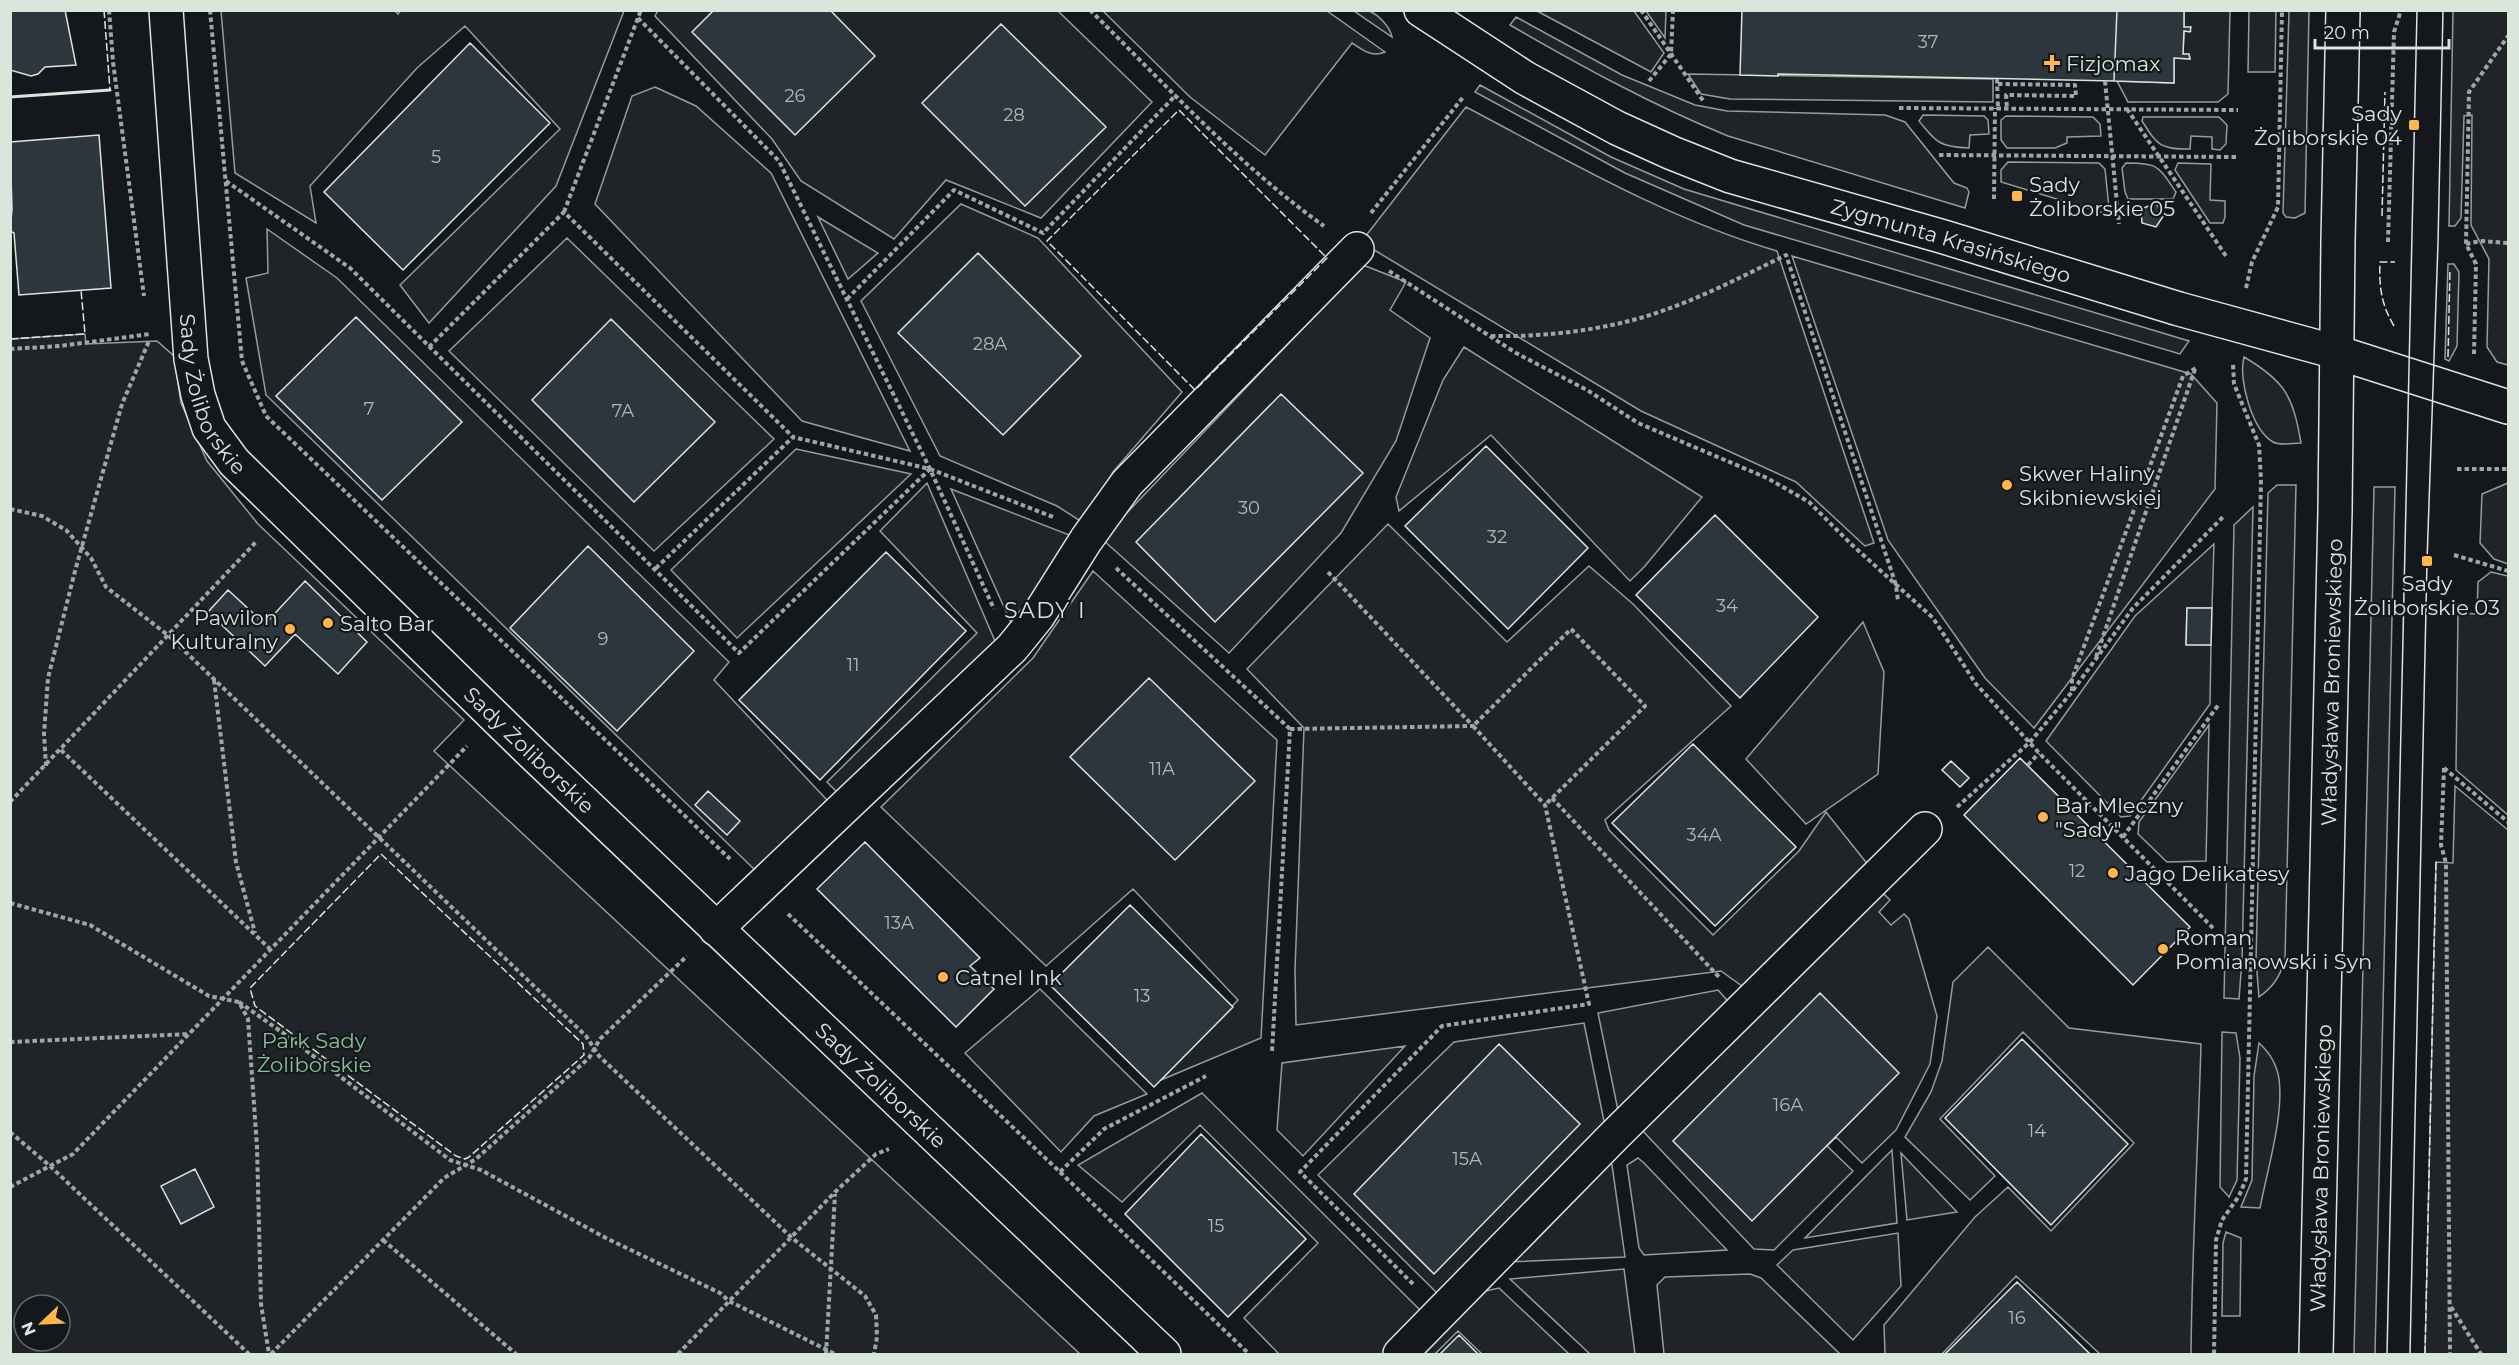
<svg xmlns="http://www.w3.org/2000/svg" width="2519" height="1365" font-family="Montserrat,sans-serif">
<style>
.green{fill:#202428;stroke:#939e99;stroke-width:1.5;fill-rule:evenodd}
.building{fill:#2c363c;stroke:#d8e6dc;stroke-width:1.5}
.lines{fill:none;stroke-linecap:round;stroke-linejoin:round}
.minor-casing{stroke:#d8e6dc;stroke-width:36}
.tertiary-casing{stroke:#d8e6dc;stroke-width:36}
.secondary-casing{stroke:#d8e6dc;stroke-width:36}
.path{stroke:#9da8a2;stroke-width:4;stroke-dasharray:4.5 3;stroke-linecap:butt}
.minor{stroke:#14181c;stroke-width:33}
.tertiary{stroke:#14181c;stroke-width:33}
.secondary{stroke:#14181c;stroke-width:33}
.tram{stroke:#d8e6dc;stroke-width:1.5}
.fence{stroke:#d8e6dc;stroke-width:1.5;stroke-dasharray:8 3;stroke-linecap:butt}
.wall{stroke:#d8e6dc;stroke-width:3}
.poi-dot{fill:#ffb74d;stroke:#14181c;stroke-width:2}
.labels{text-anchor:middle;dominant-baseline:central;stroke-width:4.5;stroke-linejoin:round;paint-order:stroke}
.number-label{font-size:18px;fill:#adbab4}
.poi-label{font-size:21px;fill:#d8e6dc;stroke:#14181c;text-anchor:start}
.street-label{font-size:21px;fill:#d8e6dc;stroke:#14181c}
.park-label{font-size:21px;fill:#8ac095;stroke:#14181c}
.neighbourhood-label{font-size:22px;letter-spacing:1.5px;fill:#d8e6dc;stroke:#14181c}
</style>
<rect width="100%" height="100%" fill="#14181c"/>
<path class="green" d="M394,10L398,14L401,10L624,11L556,186L429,323L400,285L560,129L465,26L417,68L310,186L316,223L235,173L221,11Z
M658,10L1058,11L1152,102L1041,218L946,180L894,239L801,181L772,139L655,16Z
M1103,11H1327L1385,52C1372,58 1363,50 1352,43L1265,155L1190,97Z
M1354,11C1358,11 1365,9 1369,11C1379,15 1390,27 1392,37Z
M1537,11H1634L1664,53L1651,72Z
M1646,11H1666L1665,38Z
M2184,11H2230L2228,94L2218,102H2128L2117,81L2174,83V58L2190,59L2189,55L2183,54L2184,31H2190L2184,27Z
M2249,11H2276L2275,72H2248Z
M2289,11H2309L2305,213L2295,218L2286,217L2283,213Z
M2453,11H2508V365L2497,362L2487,347L2489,259L2471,225L2472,115L2464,116L2461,218L2455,226H2449Z
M1516,17L1622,75L1695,105L1727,111L1885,115L1905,122L1954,183L1967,188L1969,192L1965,208L1728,136C1652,105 1581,66 1510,25Z
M1688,74L1993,79V102L1730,99L1701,94Z
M1480,85L1611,157L1684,189L2189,341L2180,354L1744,225L1625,173L1475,92Z
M655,87L696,106L771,173L910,451L802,421L595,204L632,96Z
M1466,107C1567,160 1667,219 1777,251L1874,543L1865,546L1796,482L1641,411L1361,242Z
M1923,115L1984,116L1988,120L1989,134L1970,135L1969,148C1940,147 1937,143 1919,121Z
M2006,116L2093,117L2100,124L2101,136L2067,137V143L2055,148H2007L2001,140V120Z
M2143,117H2219L2227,125L2226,144L2220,150L2212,149V137L2191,136L2190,149C2160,149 2158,146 2142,121Z
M2008,162L2099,163L2105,169L2109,208L2103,213L2001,182V170Z
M2126,163C2159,163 2158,166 2176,192L2173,199H2128L2125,192L2122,168Z
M2178,163L2211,164L2210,200L2225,201V217L2223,223H2210L2175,170Z
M961,204L1038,238L1182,392L1113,472L1085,524L1057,506L940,456L861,301Z
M818,217L878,253L848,279Z
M267,229L337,278L729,662L714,680L827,800L757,872L266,395L246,278L268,273Z
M567,238L774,439L654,551L449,351Z
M1792,256L2191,374L2217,403L2215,489L2034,728L1985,678L1888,540Z
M2448,264H2454L2459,272L2457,346L2449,361L2445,359Z
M1363,265L1406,282L1390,310L1430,338L1396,441L1341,533L1229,653L1102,539Z
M85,334L86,344L157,341L174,356L181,403L207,461L258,524L464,720L434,751L1080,1354H11V339ZM24,1305H60V1341H24Z
M1464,347L1702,497L1645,566L1630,581L1491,435L1399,511L1396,497L1443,380Z
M2244,357C2285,381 2293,396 2301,443C2293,443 2280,446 2273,442C2252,430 2238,379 2244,357Z
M796,449L911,474L737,638L671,570Z
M927,483L998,648L838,793L827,782L977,633L880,531Z
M2508,483V564L2494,559L2480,543L2482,494Z
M2277,485H2296L2285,959C2280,977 2273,987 2259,997L2256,960L2268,493Z
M2374,487H2395L2375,1354H2354Z
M951,489L1072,536L1012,625Z
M2253,507L2242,960L2239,999L2224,998L2234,525Z
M1388,524L1507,642L1589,566L1633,604L1731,706L1605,820L1609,830L1713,935L1799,851L1826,812L1869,866L1749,991L1721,971L1296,1025L1295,970L1304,728L1247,669Z
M2214,544L2212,608H2187L2186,644L2211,645L2210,704L2130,816L2121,817L2046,741L2135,616Z
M1093,571L1277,740L1261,1038L1161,1080L1238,1000L1133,889L1046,966L881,807L1033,658Z
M2491,572L2508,576V815L2456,770L2458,613L2477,614L2478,582Z
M1863,622L1884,672L1878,774L1806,824L1746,759Z
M2209,725L2206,861L2167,862L2138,834L2139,822Z
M2455,786L2508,830V1354H2425L2436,862L2453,863Z
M1880,890L1890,900L1879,912L1891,925L1904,914L1909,919L1937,1016L1930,1064L1896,1130L1862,1163L1836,1137L1827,1146L1853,1171L1774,1250L1754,1249L1641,1129Z
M1988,947L2069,1028L2201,1044C2198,1148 2192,1251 2191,1354H2100L2016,1276L1942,1354H1885L1884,1325L1975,1217L2008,1187L2051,1231L2134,1143L2023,1032L1940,1119L1995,1176L1970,1200L1905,1137L1931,1092L1942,1061L1953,982Z
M1040,989L1147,1094L1094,1116L1061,1152L965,1053Z
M1718,990L1734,1008L1620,1120L1598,1013Z
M1584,1023L1605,1126L1439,1295L1318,1175L1454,1042Z
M2222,1032L2236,1033L2240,1058L2237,1180L2229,1197L2220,1187Z
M2259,1043C2269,1052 2277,1065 2279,1079C2284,1116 2267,1171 2260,1208L2241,1207L2252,1180L2254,1076Z
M1405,1046L1303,1156L1277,1130L1282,1063Z
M1202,1093L1423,1313L1383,1354H1279L1244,1318L1318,1243L1200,1125L1122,1202L1078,1165Z
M1892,1150L1897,1223L1805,1238Z
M1901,1153L1957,1212L1907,1220Z
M1638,1158L1644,1163L1727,1250L1644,1255L1639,1248L1627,1165Z
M1607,1161L1612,1165L1625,1257L1506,1262Z
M2226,1232L2241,1238L2240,1316H2222L2223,1243Z
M1898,1233L1901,1286L1853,1340L1777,1265L1793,1250Z
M1624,1269L1635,1354H1590L1510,1279Z
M1750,1274L1761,1278L1840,1354H1664L1657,1285L1665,1277Z
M1499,1288L1569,1354H1482L1458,1331L1435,1354H1414L1472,1294Z"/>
<path class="building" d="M10,10H65L76,65L45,67L38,74L31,76L10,70Z
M714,10H830L875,56L795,135L692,32Z
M1742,10H2117L2114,81L1778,74V76L1740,75Z
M2117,10H2184V27H2191L2190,32L2184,31L2183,54H2189L2190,59L2174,58V83L2114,81Z
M1001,24L1106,127L1025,206L922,103Z
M470,43L550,123L403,270L324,192Z
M99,135L111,288L19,295L14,233L10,231L12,209L10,142Z
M2156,203L2164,215L2156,227L2142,223L2141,209Z
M978,253L1081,356L1003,435L898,333Z
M356,317L462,422L382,500L276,396Z
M611,319L715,422L634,502L532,400Z
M1281,394L1363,473L1215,622L1136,542Z
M1486,446L1588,548L1508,629L1405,526Z
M1715,515L1818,617L1740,698L1636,595Z
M588,546L694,651L617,731L510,628Z
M886,552L966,631L820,780L739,700Z
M305,581L367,642L338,674L295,634L265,666L208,612L228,590L265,624Z
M2187,608H2212L2211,645H2186Z
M1149,678L1255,781L1175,860L1070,757Z
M1693,744L1796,847L1715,926L1612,823Z
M2020,758L2190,927L2133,985L1964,815Z
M1951,761L1969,778L1960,787L1942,770Z
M708,791L740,821L727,835L695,805Z
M865,842L980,958L970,966L994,989L956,1027L817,889Z
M1130,905L1233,1007L1154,1087L1050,985Z
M1820,993L1899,1073L1752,1221L1673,1141Z
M2022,1039L2128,1144L2051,1225L1945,1118Z
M1499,1044L1580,1124L1434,1274L1354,1194Z
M1201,1134L1306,1239L1228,1317L1125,1214Z
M195,1169L214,1207L181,1224L161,1186Z
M2017,1282L2090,1354H1945Z
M1459,1335L1478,1354H1440Z"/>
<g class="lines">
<g class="minor-casing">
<g id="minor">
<path id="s1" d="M166,10L191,359L198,395L209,428L234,462L530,751L1164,1354"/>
<path d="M716,929L1012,648L1038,616L1086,540L1127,483L1357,249"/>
<path d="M1400,1354L1615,1135L1925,829"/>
</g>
</g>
<g class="tertiary-casing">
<g id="tertiary">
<path id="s2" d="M1421,10L1525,78L1617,128L1672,153L1730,176L1944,237L2179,309L2336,352L2508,407"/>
</g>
</g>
<g class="secondary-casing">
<g id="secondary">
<path id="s3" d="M2316,1354L2335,511L2338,241L2343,10"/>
</g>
</g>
<path class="path" d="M109,10L113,62L144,296
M210,10L242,361L266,416L730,859
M1090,10C1165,84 1238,165 1324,226
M1641,10L1704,102
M638,18L779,161L930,469L994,609
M1997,79L1998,108
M1649,81L1671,54L1673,10
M2105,81L2119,224
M1998,84L2075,85L2076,96L2006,95L2007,108
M1899,108L2238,110
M2127,109L2226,256
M1939,155L2237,157
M226,181L350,268L739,653L930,469L793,437L654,570
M1994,199L1995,108
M564,212L641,10
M1371,213L1464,96
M2388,242L2394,32L2401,10
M2466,244L2480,241L2508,243
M1389,271L1516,353L1587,390L1638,423L1767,478L1809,502L1851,544L1933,618L1976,684L2039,753L2214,929
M2246,288L2252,262L2278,207L2282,10
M847,299L954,190L1043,233L1176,95
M1491,336C1537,337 1587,332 1633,320C1686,306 1737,279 1786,255L1896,585L1898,601
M429,347L564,212L793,437
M10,349L60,346L150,334
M2474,354L2476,264L2466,244L2469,92L2508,36
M930,469L1053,517
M2457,469H2508
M10,509L42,516L66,530L91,558L106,587L169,636L586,1036L599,1056L792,1238L865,1296L876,1315L877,1337L874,1354
M2454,555L2508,571
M1116,568L1290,729L1272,1052
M2096,657L2195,369
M214,680L236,862L255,933
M2072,691V679L2183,376L2196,368
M1290,729L1473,726L1328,572
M61,750L270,949
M2028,765L2039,753
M46,766L44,734L48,678L75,571L122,404L149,341
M2444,768L2441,845L2446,863L2450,1354
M2444,768L2508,822
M1552,798L1719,977
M10,802L257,541
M1957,807L2030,742L2071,693L2133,608L2223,517
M2123,837L2219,704
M10,903L90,925L209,996L239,1002L248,1019L257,1147L261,1304L269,1354
M788,914L1060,1172L1104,1129L1206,1076
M239,1002L283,1033L450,1160L481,1170L606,1238L720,1293L729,1301L835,1354
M10,1042L190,1034
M10,1132L50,1166L249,1354
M1060,1172L1249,1354
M10,1187L73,1154L467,746
M383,1240L516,1354
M1413,1284L1300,1172L1442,1026L1589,1004L1545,805L1473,726L1571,629L1645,706L1545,805
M2451,1307L2481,1354
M271,1354L444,1178L476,1159L589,1058L600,1039L687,956
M678,1354L835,1192L876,1154L889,1149
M826,1354L835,1194
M2214,1354L2216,1240L2222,1220L2239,1196L2246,1179L2261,480L2259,445L2234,384L2233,363"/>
<use href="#minor" class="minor"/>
<use href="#tertiary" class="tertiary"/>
<use href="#secondary" class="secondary"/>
<path class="tram" d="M2387,1354L2417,10
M2410,1354L2427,561L2438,243L2443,10"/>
<path class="fence" d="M104,10L110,90
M1179,110L1327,258L1195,390L1047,241Z
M2382,216L2385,92
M2394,326C2381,304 2379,286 2380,262H2395
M10,339L85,334L81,290
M2448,357L2450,269
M381,854L583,1044L584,1055L469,1157L465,1159L456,1156L255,1006L250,988Z
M2425,1354L2436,862"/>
<path class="wall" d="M10,97L110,90"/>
</g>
<g class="poi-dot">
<path d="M2049 54h6v6h6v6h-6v6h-6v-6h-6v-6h6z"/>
<rect x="2408" y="119" width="12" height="12" rx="3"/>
<rect x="2011" y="190" width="12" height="12" rx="3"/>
<circle cx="2007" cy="485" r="6"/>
<rect x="2421" y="555" width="12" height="12" rx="3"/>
<circle cx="328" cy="623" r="6"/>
<circle cx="290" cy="629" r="6"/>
<circle cx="2043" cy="817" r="6"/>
<circle cx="2113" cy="873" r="6"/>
<circle cx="2163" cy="949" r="6"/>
<circle cx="943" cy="977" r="6"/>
</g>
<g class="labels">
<g class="number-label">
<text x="1928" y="42">37</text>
<text x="795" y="96">26</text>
<text x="1014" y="115">28</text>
<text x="436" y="157">5</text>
<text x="990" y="344">28A</text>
<text x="369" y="409">7</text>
<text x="623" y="411">7A</text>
<text x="1249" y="508">30</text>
<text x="1497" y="537">32</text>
<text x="1727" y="606">34</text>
<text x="603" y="639">9</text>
<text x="853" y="665">11</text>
<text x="1162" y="769">11A</text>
<text x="1704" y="835">34A</text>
<text x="2077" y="871">12</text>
<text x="899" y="923">13A</text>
<text x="1142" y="996">13</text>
<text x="1788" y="1105">16A</text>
<text x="2037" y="1131">14</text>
<text x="1467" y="1159">15A</text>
<text x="1216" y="1226">15</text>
<text x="2017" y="1318">16</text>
</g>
<g class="poi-label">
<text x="2066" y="63">Fizjomax</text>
<text x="2402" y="113" text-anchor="end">Sady<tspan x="2402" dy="24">Żoliborskie 04</tspan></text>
<text x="2029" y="184">Sady<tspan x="2029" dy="24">Żoliborskie 05</tspan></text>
<text x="2019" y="473">Skwer Haliny<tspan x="2019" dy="24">Skibniewskiej</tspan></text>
<text x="2427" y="583" text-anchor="middle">Sady<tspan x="2427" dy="24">Żoliborskie 03</tspan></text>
<text x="278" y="617" text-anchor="end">Pawilon<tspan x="278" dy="24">Kulturalny</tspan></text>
<text x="340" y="623">Salto Bar</text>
<text x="2055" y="805">Bar Mleczny<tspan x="2055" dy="24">"Sady"</tspan></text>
<text x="2125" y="873">Jago Delikatesy</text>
<text x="2175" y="937">Roman<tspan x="2175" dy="24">Pomianowski i Syn</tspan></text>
<text x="955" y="977">Catnel Ink</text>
</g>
<g class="street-label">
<text stroke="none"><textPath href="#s2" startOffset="582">Zygmunta Krasińskiego</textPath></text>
<text stroke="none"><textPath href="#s1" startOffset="390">Sady Żoliborskie</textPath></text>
<text stroke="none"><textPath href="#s3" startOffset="672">Władysława Broniewskiego</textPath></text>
<text stroke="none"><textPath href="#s1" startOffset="876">Sady Żoliborskie</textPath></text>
<text stroke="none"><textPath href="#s1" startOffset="1362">Sady Żoliborskie</textPath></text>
<text stroke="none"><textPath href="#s3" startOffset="186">Władysława Broniewskiego</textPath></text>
</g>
<g class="park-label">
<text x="314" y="1040">Park Sady<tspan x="314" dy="24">Żoliborskie</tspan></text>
</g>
<g class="neighbourhood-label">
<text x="1045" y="610">SADY I</text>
</g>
</g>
<rect width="2519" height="1365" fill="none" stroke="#d8e6dc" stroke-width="24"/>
<g transform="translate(42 1323) rotate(247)"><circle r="28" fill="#14181c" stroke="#626a69" stroke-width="1.5"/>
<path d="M0-4.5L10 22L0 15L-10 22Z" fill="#ffb74d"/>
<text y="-9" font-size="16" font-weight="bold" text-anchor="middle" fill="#d8e6dc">N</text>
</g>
<path d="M2315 39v9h134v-9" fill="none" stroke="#d8e6dc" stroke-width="3"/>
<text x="2324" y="39" font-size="18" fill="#d8e6dc" stroke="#14181c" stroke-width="4.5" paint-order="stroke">20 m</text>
</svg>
